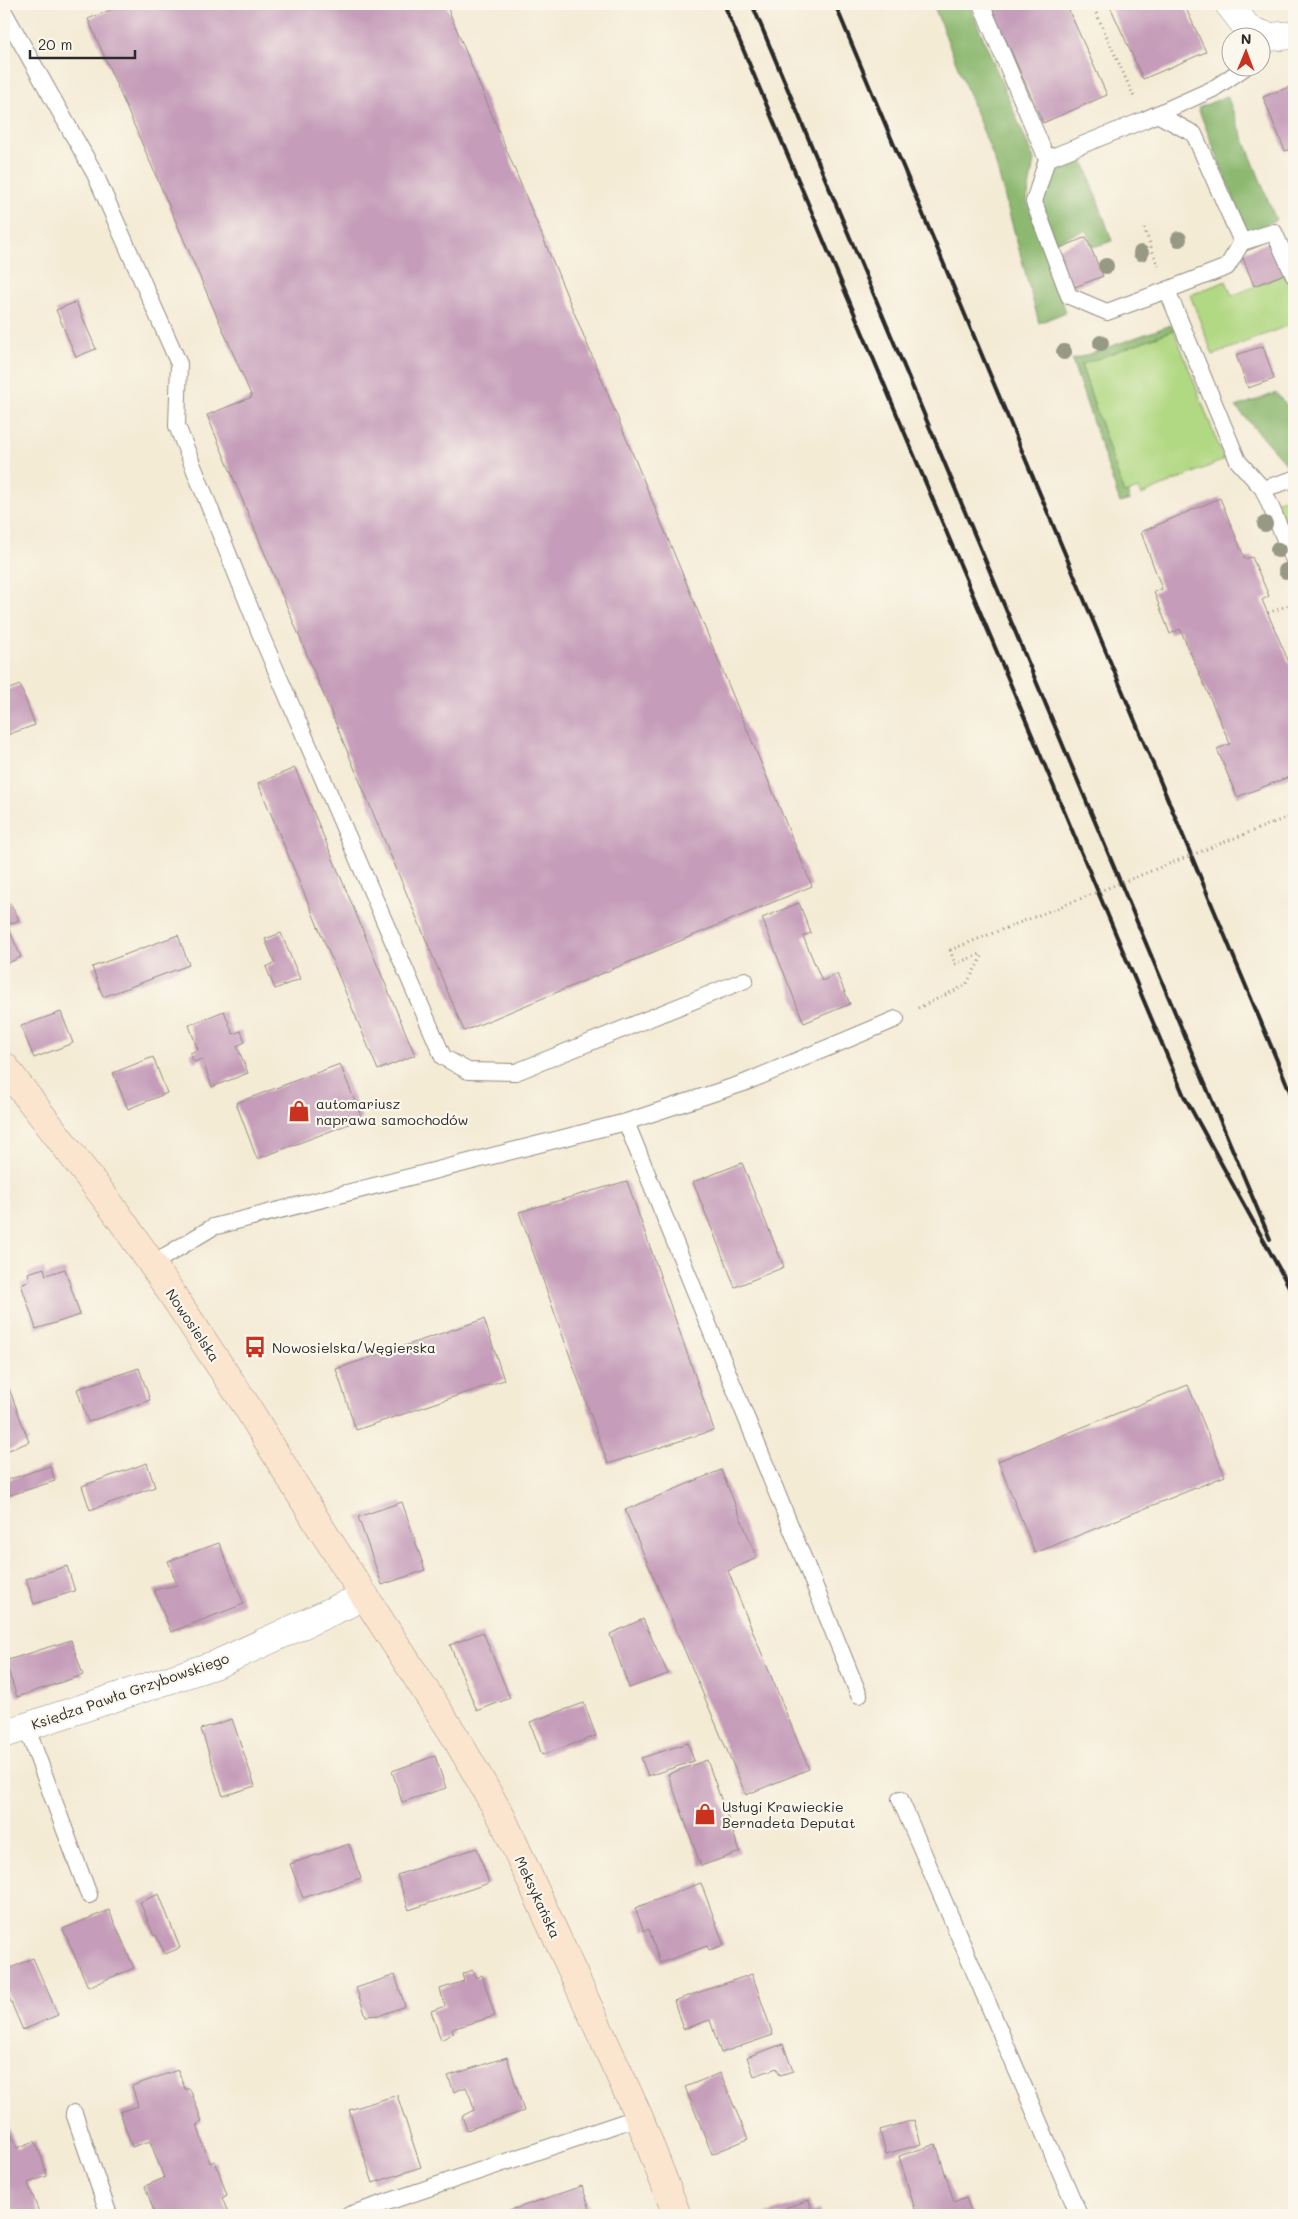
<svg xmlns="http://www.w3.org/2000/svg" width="1298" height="2219" font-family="Mali,sans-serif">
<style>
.green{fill:#b1d882;stroke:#6e8256}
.forest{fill:#8cb870;stroke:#5c724e}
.building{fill:#c59cb9}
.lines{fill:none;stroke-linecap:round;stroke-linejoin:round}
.lane-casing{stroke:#908b80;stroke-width:18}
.street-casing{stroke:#908b80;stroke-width:29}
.secondary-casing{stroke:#908b80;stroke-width:29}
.path{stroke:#908b80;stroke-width:3;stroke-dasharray:1 4;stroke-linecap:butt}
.lane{stroke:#fff;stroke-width:16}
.street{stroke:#fff;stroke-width:28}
.secondary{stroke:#fbe5cf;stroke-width:28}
.rail{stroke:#2b2b2b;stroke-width:4}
.path-bridge{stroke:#908b80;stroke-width:3;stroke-dasharray:1 4;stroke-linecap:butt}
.tree{fill:#989984}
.labels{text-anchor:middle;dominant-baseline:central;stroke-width:4.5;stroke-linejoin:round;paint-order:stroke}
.poi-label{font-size:14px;fill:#2b2b2b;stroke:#fbf7ec;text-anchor:start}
.street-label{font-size:14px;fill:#2b2b2b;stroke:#fbf7ec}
</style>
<rect width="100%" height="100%" fill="#fbf7ec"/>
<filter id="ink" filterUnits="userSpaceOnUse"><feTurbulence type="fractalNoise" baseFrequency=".02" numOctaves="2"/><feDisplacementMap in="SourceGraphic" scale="10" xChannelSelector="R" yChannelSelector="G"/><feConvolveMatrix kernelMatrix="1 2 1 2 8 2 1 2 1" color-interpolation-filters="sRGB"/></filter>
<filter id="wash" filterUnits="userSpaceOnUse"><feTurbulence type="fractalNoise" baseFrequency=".0096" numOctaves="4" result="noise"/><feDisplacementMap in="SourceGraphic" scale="20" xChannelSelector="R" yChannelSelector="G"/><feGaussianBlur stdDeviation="1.12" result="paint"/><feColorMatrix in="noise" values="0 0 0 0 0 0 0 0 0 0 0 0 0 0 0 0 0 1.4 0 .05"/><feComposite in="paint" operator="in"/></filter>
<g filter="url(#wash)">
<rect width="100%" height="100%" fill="#f4ebd5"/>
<path class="green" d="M1287,273L1294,290V323L1213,355L1190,295L1226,281L1232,296Z
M1174,330L1224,460L1141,495L1138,489L1124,494L1081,364Z
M1294,494V546L1276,502Z"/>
<path class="forest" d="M933,4H969L1034,160L1027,201L1066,312L1039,323L995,161Z
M1227,96L1276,220L1247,232L1198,108Z
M1082,156L1112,241L1093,247L1087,230L1055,241L1041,201L1053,167Z
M1171,325L1174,330L1081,365L1124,493L1127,492L1130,500L1120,503L1072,360Z
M1276,393L1294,414V461L1287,465L1236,407Z"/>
<g id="blocks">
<path class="building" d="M125,4H446L812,886L464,1031L207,415L252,397L88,19Z
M990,4H1066L1107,95L1043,123Z
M1109,4H1184L1206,52L1143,79Z
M1294,85V148L1285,151L1263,97Z
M1086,237L1103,276L1070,289L1053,251Z
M1274,240L1287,273L1254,286L1241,253Z
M76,302L96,349L76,357L56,310Z
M1263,346L1274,379L1248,388L1236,355Z
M1220,498L1245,559L1252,557L1269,596L1262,600L1294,674V775L1237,797L1217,749L1230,744L1180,629L1170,634L1154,592L1162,589L1141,532Z
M20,685L35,725L4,736V691Z
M295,768L415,1055L378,1070L258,783Z
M10,903L19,920L7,925L21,957L4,965V906Z
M799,903L811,933L803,936L822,981L837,974L850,1004L804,1023L762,918Z
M281,933L300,979L275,989L266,967L275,963L265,939Z
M178,935L189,965L103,997L92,967Z
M224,1011L233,1034L241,1031L245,1042L237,1046L248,1073L212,1087L202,1059L194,1062L190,1053L198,1050L189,1025Z
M61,1012L73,1043L34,1058L21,1026Z
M153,1057L167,1093L128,1109L113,1073Z
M340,1064L362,1119L257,1159L236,1103Z
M742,1163L784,1267L735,1287L693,1182Z
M627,1181L714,1430L608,1464L519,1212Z
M44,1268L46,1275L65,1269L80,1315L36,1329L21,1284L30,1280L28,1273Z
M484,1319L504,1380L356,1430L336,1369Z
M139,1368L150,1400L88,1422L77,1389Z
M4,1375L29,1442L4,1452Z
M1188,1385L1225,1476L1035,1553L998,1461Z
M147,1463L155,1487L90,1510L82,1486Z
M50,1466L55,1481L4,1497V1481Z
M721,1470L757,1558L728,1571L809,1769L746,1795L625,1510Z
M402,1502L425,1570L382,1585L358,1517Z
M219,1543L244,1604L171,1632L154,1590L177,1585L168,1561Z
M67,1566L75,1591L34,1604L26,1579Z
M643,1619L668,1674L629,1688L610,1634Z
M483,1632L510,1698L477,1711L450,1645Z
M71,1640L83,1675L17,1697L5,1661Z
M584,1703L596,1736L542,1755L530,1722Z
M232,1719L255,1786L223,1796L201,1729Z
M688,1743L694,1761L648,1776L641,1758Z
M435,1756L446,1788L402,1802L392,1771Z
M707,1760L740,1852L701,1866L668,1774Z
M349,1844L361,1878L303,1898L290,1864Z
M477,1848L489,1883L409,1910L397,1875Z
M701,1883L724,1945L709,1950L707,1946L660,1963L649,1929L644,1931L635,1908Z
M159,1894L180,1948L165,1954L156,1935L154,1936L140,1902Z
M109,1910L134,1968L88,1987L63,1929Z
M33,1958L58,2015L23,2030L4,1986V1971Z
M473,1970L476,1978L482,1975L495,2016L452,2029L454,2033L441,2040L431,2011L445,2006L440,1989L464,1981L462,1974Z
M752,1974L773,2035L721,2053L710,2020L683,2029L674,2001Z
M395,1975L405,2006L381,2015L366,2016L356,1988Z
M783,2044L793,2071L780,2075L777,2068L754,2076L747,2057Z
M507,2057L524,2111L467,2130L462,2116L474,2110L471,2099L466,2087L454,2092L448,2076Z
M178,2070L185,2089H190L196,2105L202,2122L197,2124L203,2144L210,2163L215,2161L227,2195L222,2198L229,2215H155L151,2203L145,2186L164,2178L150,2141L132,2147L120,2112L138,2106L132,2086Z
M720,2073L748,2139L712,2154L685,2087Z
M397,2095L421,2167L373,2183L349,2110Z
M914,2120L921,2144L886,2154L880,2130Z
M9,2129L17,2148L35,2141L42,2159L47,2176L28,2183L40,2215H4V2130Z
M936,2144L954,2202L966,2197L972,2215H926L924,2210L916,2213L899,2156Z
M582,2186L592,2215H495L529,2204Z
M809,2200L812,2212L820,2210L822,2215H764Z"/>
</g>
</g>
<g filter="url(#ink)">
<use href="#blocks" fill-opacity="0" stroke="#908b80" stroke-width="1"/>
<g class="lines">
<g class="lane-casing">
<path id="lane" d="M981,4L1047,159L1144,120L1213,89L1244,68
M4,12L95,174L179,364L177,426L260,633L443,1057L468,1071L516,1072L745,980
M1260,57L1269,37
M1157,114L1194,134L1242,242L1227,267L1167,290L1238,461L1263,489L1294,560
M1047,159L1034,202L1069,296L1107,312L1167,290
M1242,242L1274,232L1294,276
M1263,489L1294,479
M626,1122L859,1695
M152,1264L213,1227L626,1122L744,1083L896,1019
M26,1726L89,1895
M900,1799L1079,2215
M74,2113L109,2215
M349,2215L639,2117"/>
</g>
<g class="street-casing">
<path id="street" d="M1229,4L1248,29L1269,37L1294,35
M4,1734L217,1664L365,1596"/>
</g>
<g class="secondary-casing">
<path id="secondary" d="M4,1066L115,1211L152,1264L246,1405L322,1530L456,1738L502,1818L639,2117L677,2215"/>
</g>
<path class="path" d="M1092,4L1134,97
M1144,228L1158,266
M1268,613L1294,603
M1273,823L1294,815
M950,950L955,964L983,953
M918,1008L966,985L984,953"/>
<use href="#lane" class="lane"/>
<use href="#street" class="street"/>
<use href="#secondary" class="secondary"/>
<path class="rail" d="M724,4L1184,1096L1291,1290
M752,4L1270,1239
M835,4L1294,1101"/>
<path class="path-bridge" d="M950,950L1273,823"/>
</g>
<g class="tree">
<circle cx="1179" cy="239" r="8"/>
<circle cx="1141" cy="253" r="8"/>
<circle cx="1106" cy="266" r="8"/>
<circle cx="1101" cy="343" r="8"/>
<circle cx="1064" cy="352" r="8"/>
<circle cx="1265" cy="524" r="8"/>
<circle cx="1278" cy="550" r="8"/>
<circle cx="1286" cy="571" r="8"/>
</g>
</g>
<defs>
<g id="shop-bare" transform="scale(1.725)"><path d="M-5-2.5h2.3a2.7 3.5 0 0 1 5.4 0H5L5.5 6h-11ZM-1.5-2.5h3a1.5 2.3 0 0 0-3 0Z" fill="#c8321e" stroke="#fbf7ec" stroke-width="2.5" paint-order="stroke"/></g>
<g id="bus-bare" transform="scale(1.725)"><path d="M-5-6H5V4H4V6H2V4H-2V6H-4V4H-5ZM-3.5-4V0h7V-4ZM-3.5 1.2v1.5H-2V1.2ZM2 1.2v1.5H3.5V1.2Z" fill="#c8321e" stroke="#fbf7ec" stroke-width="2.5" paint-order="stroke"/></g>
</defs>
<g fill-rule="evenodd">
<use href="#shop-bare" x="299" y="1111"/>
<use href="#bus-bare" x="255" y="1347"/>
<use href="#shop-bare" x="705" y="1814"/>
</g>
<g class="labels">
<g class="poi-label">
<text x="316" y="1103">automariusz<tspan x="316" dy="16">naprawa samochodów</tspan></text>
<text x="272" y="1347">Nowosielska/Węgierska</text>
<text x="722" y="1806">Usługi Krawieckie<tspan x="722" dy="16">Bernadeta Deputat</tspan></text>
</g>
<g class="street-label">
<text transform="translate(193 1325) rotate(56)">Nowosielska</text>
<text transform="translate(130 1691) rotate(-19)">Księdza Pawła Grzybowskiego</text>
<text transform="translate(538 1897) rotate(65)">Meksykańska</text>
</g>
</g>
<rect width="1298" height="2219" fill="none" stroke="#fbf7ec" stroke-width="20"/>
<g transform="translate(1246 52) rotate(1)"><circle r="24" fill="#fbf7ec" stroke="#a8a59f"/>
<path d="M0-4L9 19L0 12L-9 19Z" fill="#c8321e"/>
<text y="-8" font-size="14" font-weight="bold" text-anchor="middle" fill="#2b2b2b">N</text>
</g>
<path d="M30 50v8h105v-8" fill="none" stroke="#2b2b2b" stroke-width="2.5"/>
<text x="38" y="50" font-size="15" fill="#2b2b2b" stroke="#fbf7ec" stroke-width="4" paint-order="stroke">20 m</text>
</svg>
